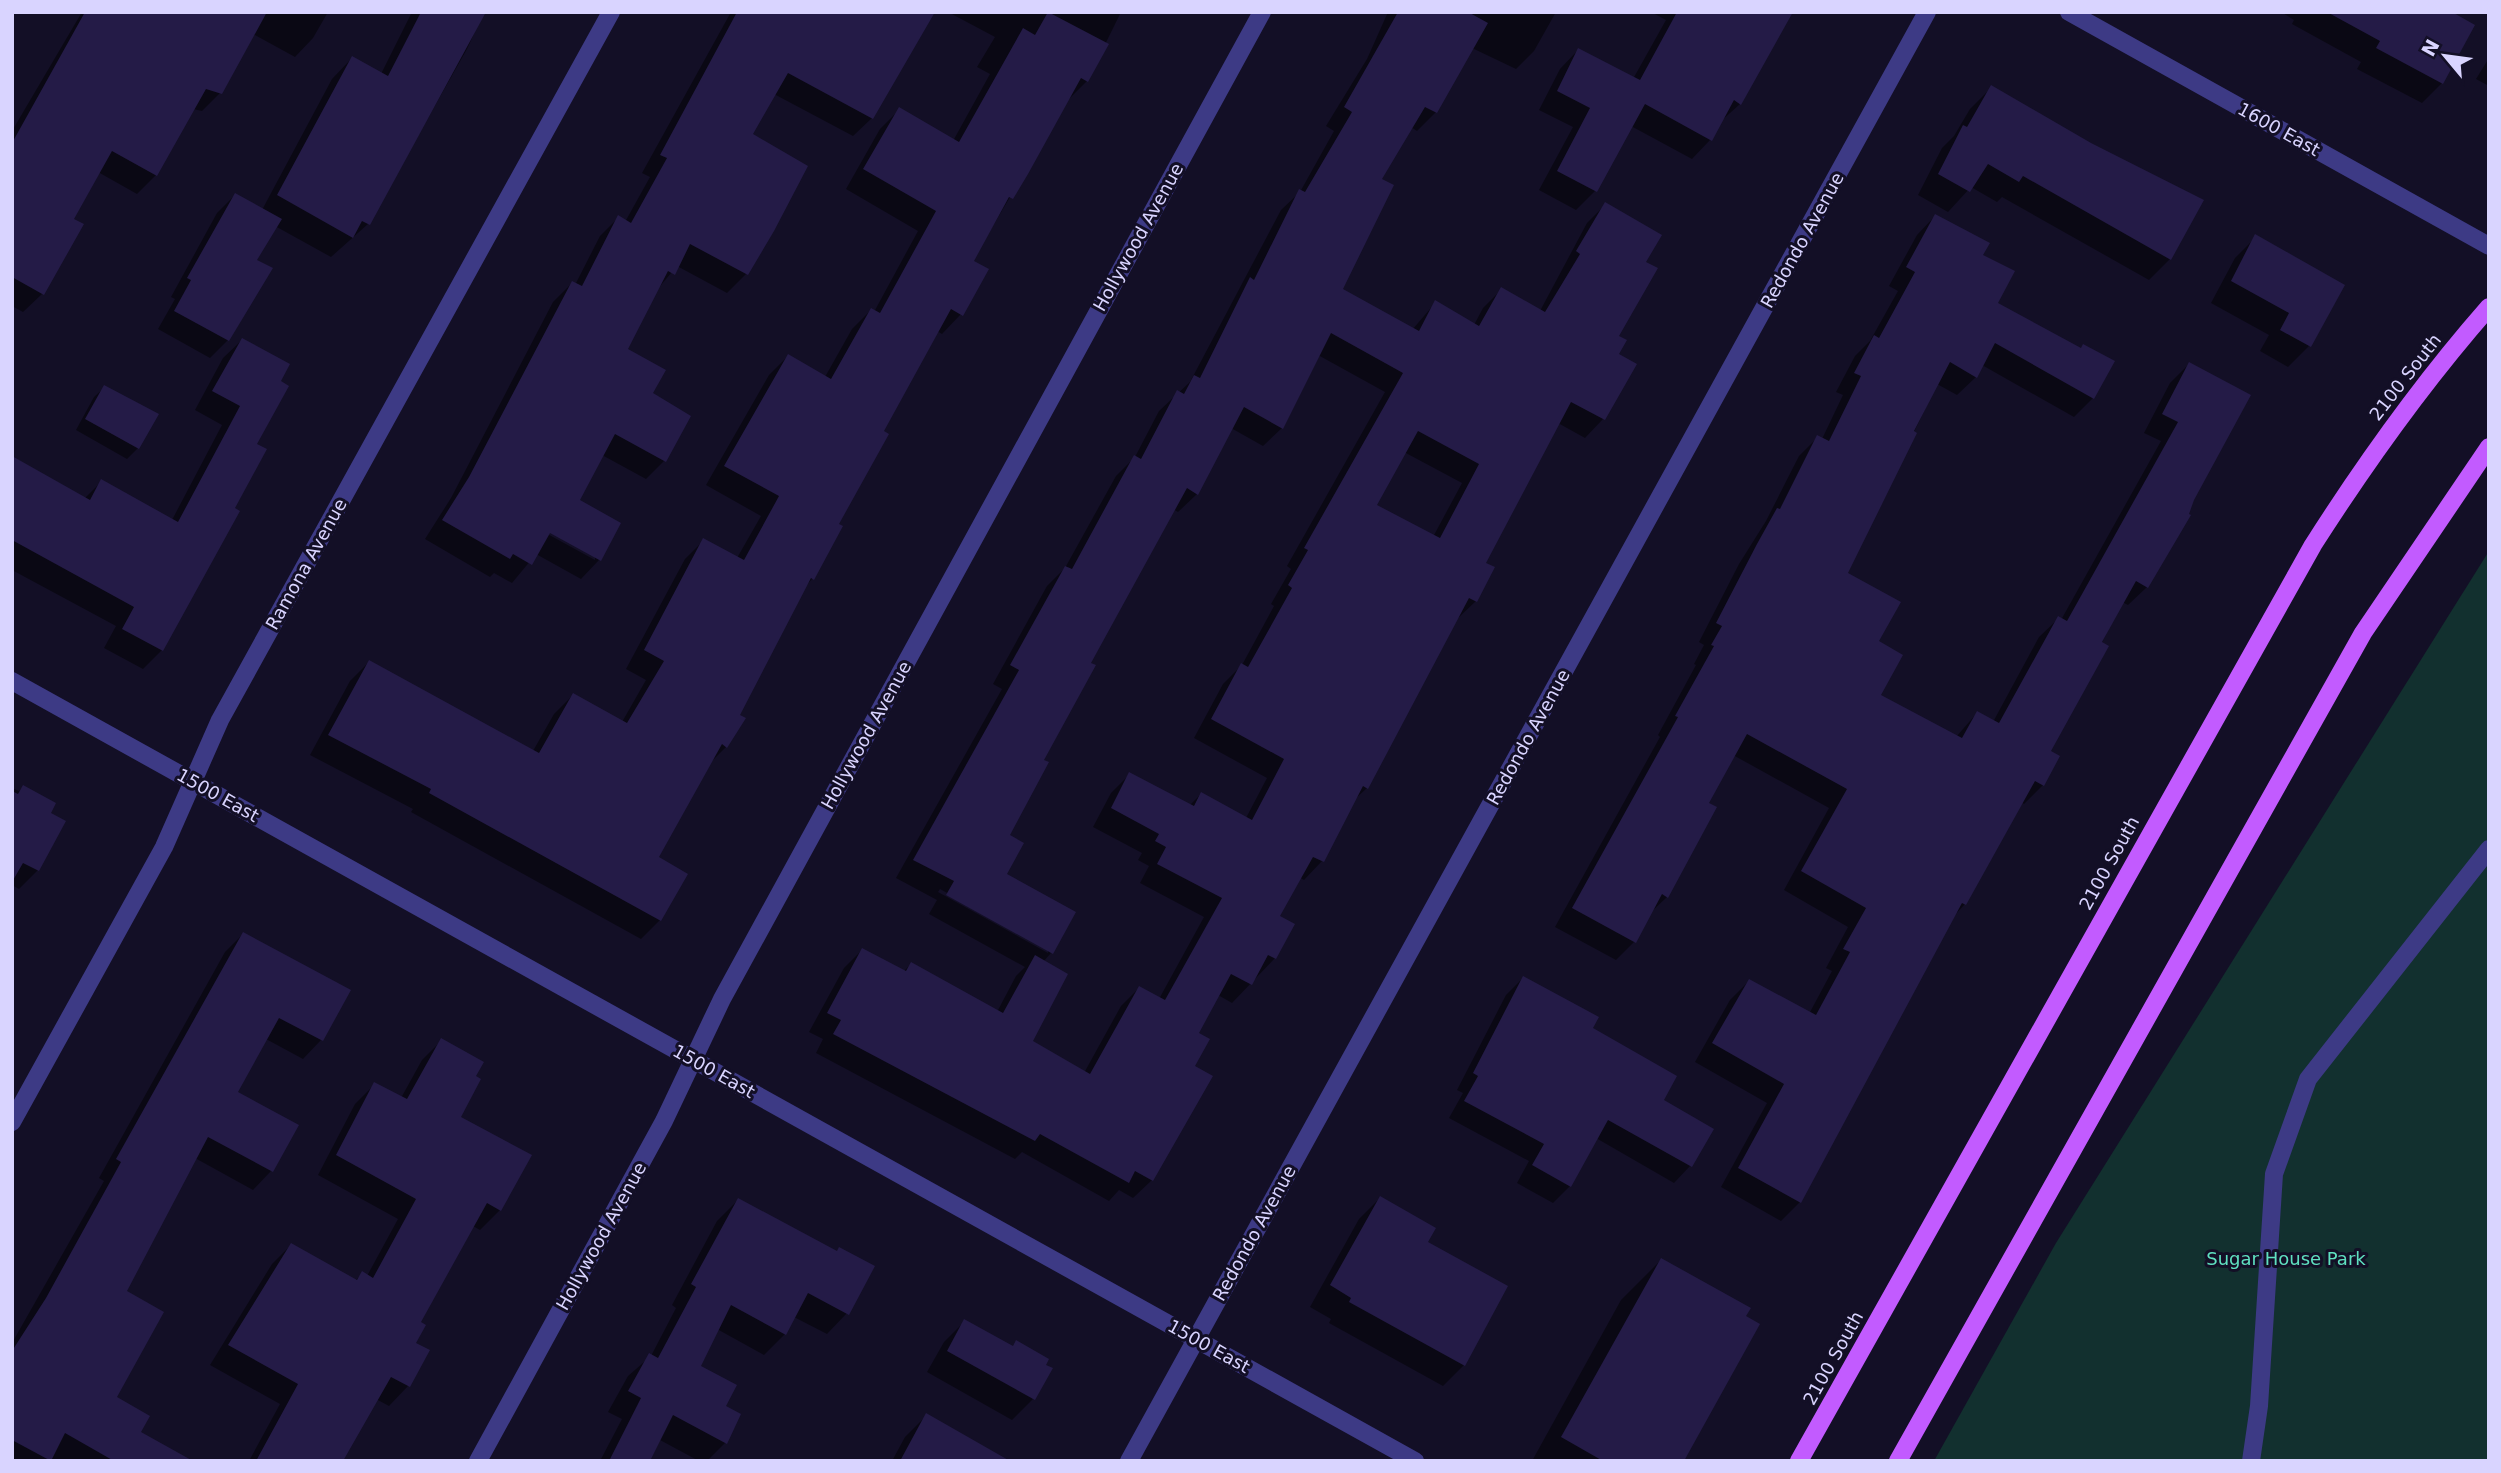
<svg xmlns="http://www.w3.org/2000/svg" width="2501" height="1473" font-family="'DejaVu Sans',sans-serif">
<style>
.green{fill:#12302f}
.shadow{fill:#0007;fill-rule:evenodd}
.building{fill:#241b47;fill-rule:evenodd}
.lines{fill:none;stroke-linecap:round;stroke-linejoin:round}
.minor{stroke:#3d3a85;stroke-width:18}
.major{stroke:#c25bff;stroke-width:18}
.labels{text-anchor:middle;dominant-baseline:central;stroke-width:6;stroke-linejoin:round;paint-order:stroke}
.street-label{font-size:18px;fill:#d9d4ff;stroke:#130f26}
.park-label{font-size:18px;fill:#5fe0c0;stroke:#130f26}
</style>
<rect width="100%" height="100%" fill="#130f26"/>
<path class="green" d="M2489,551V1461H1934L2056,1243Z"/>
<path class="shadow" d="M82,12H328L313,38L295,57L253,34L221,92L202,111L193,109L156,175L137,194L98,172L72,219L42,294L23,312L12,306V131Z
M412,12H484L467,49L368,224L331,257L275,226L255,260L228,340L210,358L158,329L175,299L171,297L217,213L235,195L262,210L332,79L352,58L381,74Z
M731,12H933L872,118L853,136L774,94L751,135L772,230L746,274L727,293L677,266L656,291L626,349L651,394L664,461L646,479L602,455L578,501L619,523L599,560L581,579L536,554L512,583L494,573L490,577L425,539L451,498L553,302L572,283L575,285L600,236L618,218L625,222L650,177L642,173ZM544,528L595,556V560L542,531Z
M948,12H1121L1087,81L1068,100L972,261L961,314L942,334L937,331L881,432L837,525L841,527L812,579L805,587L738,715L726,747L709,764L657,858L660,920L641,939L411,812L413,809L310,755L350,681L369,662L533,751L554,714L573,695L622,722L646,680L626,669L685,559L704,540L737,558L761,516L706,485L769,375L788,356L825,377L852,329L871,310L874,312L918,231L846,189L880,129L899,110L953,141L990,74L977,67L995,37Z
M1388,12H1556L1534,51L1516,69L1472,48L1436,112L1417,131L1411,127L1380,179L1341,290L1412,330L1436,302L1474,325L1483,308L1502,289L1540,311L1587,223L1605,205L1644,262L1617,337V354L1634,364L1603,419L1585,438L1558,423L1483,563L1476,601L1457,619L1367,788L1354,800L1322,861L1304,880L1299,877L1278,916L1275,958L1232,1003L1218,995L1196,1034L1193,1067L1152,1180L1133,1198L1119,1190L1109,1201L1022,1152L1015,1159L816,1053L823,1039L809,1032L844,968L862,950L903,972L911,964L997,1012L1016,976L1025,967L929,914L937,900L896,878L1002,689L993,684L1047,586L1065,568L1116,476L1135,457L1159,411L1190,382L1281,210L1300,192L1334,131L1326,126L1367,59ZM1318,355L1385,392L1287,566L1291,569L1271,604L1274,606L1242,665L1223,684L1194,738L1267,778L1246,818L1201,794L1189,806L1130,774L1111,793L1093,827L1142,853L1138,860L1149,866L1140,883L1204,917L1159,999L1139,988L1121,1006L1084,1073L1031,1041L1043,962L1051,953L1004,875L1007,836L1089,663L1173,509L1178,512L1197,494L1231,428L1263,446L1282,428ZM1404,452L1462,483L1433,537L1374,506ZM940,889L1048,949V953L938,892Z
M1651,12H1791L1740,104L1720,122L1710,140L1692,159L1631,126L1595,191L1576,210L1539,190L1573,127L1539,110L1560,69L1578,50L1633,79L1666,20Z
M2281,12H2448L2442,83L2422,103L2357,69L2361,62L2292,24L2294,20Z
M2489,58V86L2476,79Z
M1991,88L2090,145L2170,259L2149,280L2002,197L1997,202L1971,187L1948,212L1918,195L1942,148L1954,136L1970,109Z
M1935,216L1981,255L1996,304L2093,398L2074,417L1982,365L1976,377L1957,395L1937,384L1846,574L1877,642L1879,695L1956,737L1977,713L1993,722L2039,637L2058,619L2061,620L2161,441L2144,433L2170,383L2189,364L2147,587L2128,605L2122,602L2048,751L2043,785L2024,804L2021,802L1965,904L1952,918L1800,1202L1781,1221L1721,1187L1767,1103L1695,1062L1730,1000L1749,981L1809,1014L1832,971L1826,968L1848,927L1784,890L1829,808L1733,755L1707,804L1667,897L1649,914L1634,942L1616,960L1555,927L1660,737L1658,735L1696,665L1694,664L1704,645L1699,642L1739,564L1766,521L1799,456L1818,437L1822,439L1843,395L1836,392L1855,356L1870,341L1898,291L1889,286L1917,235Z
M2256,237L2309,346L2288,367L2260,351L2269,335L2211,303L2235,258Z
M242,340L278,382L255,444L162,650L143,669L104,648L116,626L12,570V458L84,499L101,482L172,520L222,425L195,410L223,358Z
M105,387L156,415L138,448L127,459L76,430L94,397Z
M23,787L48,813L64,822L38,870L19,889L12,885V788L19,791Z
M243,934L348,990L321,1040L303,1059L266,1039L236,1093L296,1126L271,1171L253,1190L195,1158L124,1291L115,1398L139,1433L151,1461H12V1343L104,1181L99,1178L225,952Z
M1523,978L1590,1029L1661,1101L1711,1130L1690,1166L1674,1183L1596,1138L1570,1186L1553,1203L1517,1183L1529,1161L1449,1118L1463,1093L1457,1090L1506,995Z
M441,1041L474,1077L459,1118L500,1210L480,1230L473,1226L419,1323L414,1343L428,1351L408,1386L389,1406L376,1399L341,1461H249L280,1404L210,1365L272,1264L291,1245L355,1281L362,1274L367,1276L398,1219L318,1175L355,1104L375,1084L401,1098L422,1060Z
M1380,1198L1426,1242L1464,1365L1443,1386L1329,1323L1331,1319L1310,1307L1359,1219Z
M738,1200L847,1313L827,1334L794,1317L785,1334L764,1355L717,1329L698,1367L724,1407L725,1443L707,1461H699L660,1440L648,1461H600L622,1419L608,1412L628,1376L651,1356L676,1308L672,1305L717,1221Z
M1661,1260L1682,1461H1532L1621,1300Z
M965,1321L1033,1399L1012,1420L927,1372L944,1342Z
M926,1416L1000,1461H892L905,1437Z"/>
<path class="building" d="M85,12H267L222,94L206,89L157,176L112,151L74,219L84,224L44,295L12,277V143Z
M421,12H486L370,225L362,221L353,238L277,195L352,56L388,76Z
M737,12H935L873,119L788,73L753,134L808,166L774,231L748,275L690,244L675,275L668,271L628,349L666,370L653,393L691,416L666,462L615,434L580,500L621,523L601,561L550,533L532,565L513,554L510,559L442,520L469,477L572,281L582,286L618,215L631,223L667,158L660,155Z
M1048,12L1109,44L1088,82L1081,78L1028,174L1013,199L1009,197L974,261L989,269L963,316L951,309L884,431L889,434L839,524L843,526L814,580L811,578L740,715L746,718L727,748L722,744L659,857L688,874L661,921L429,793L431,789L328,735L369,660L539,753L573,693L627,723L664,661L644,650L703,538L744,560L779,496L724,466L788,354L831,379L871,308L880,313L936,211L863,169L899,107L959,142L1023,28L1035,35Z
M1398,12H1468L1488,23L1437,113L1425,107L1382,179L1394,185L1343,289L1419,331L1435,300L1479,326L1501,287L1545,312L1580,254L1576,251L1605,202L1662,235L1646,262L1658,268L1619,336L1627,340L1619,354L1637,364L1605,420L1571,402L1486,563L1495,567L1477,602L1469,598L1368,789L1363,786L1324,862L1313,857L1280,916L1295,924L1276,959L1268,955L1252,985L1231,974L1199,1033L1210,1039L1195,1066L1213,1076L1153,1181L1135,1171L1129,1183L1040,1134L1035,1141L833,1034L841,1020L827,1013L862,948L906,971L911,962L1003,1013L1035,955L1068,974L1033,1041L1090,1074L1139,986L1165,1000L1222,898L1157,864L1166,847L1155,841L1159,834L1111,808L1129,772L1194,806L1201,792L1252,820L1284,759L1211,719L1241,663L1248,667L1292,588L1288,585L1308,550L1304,548L1403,373L1331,333L1283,429L1244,407L1198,495L1187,488L1091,663L1096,665L1044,760L1049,762L1010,835L1024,843L1007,874L1076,912L1053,954L946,895L954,881L913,860L1019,670L1010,665L1065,566L1072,569L1134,455L1141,459L1177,390L1184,394L1194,375L1200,378L1250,277L1254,280L1299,189L1305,192L1352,112L1344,107ZM1418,431L1479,464L1440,538L1377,505Z
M1677,12H1793L1741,105L1734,100L1712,141L1645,104L1597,192L1557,171L1590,108L1557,91L1578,48L1640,80Z
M2327,12H2452L2475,25L2443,84L2376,48L2380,41Z
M1991,85L2091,143L2204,200L2171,260L2023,176L2019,182L1988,164L1970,192L1938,174L1963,125L1967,127Z
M235,193L282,219L257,260L273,268L229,341L174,311L191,280L187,278Z
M1935,214L1990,243L1983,255L2015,271L1998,303L2081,348L2083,344L2115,361L2094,399L1995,343L1977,378L1950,362L1914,431L1917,433L1848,573L1901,602L1879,641L1903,655L1881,695L1962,738L1977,711L1999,723L2058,616L2067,621L2178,422L2162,414L2189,362L2251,395L2194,500L2189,514L2191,515L2148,588L2136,581L2102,642L2109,646L2051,751L2060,756L2044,786L2035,781L1966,905L1962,903L1801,1203L1738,1168L1784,1084L1712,1043L1749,979L1816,1015L1850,952L1843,949L1866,908L1801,871L1847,789L1747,734L1709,803L1717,807L1668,898L1662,894L1636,943L1572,908L1678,717L1675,716L1714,646L1711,645L1722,626L1716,623L1757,544L1777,508L1780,509L1817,435L1829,441L1861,376L1854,373L1874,335L1879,338L1915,272L1906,267Z
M2255,234L2345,285L2311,347L2280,330L2289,313L2231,281Z
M242,338L290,364L281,381L289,386L257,444L267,449L235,508L240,511L163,651L122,629L134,607L12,540V456L90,500L101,479L178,522L240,406L212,391Z
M104,385L159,414L139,449L85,419Z
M23,785L56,803L51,813L66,821L39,871L23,863L12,882V791L18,794Z
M243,932L351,990L323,1041L279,1018L238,1092L299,1125L273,1172L208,1137L127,1291L164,1312L117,1397L150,1416L141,1432L193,1461H114L65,1433L51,1461L12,1440V1351L46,1298L121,1162L116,1159Z
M1523,976L1599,1017L1593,1028L1677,1076L1664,1100L1714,1129L1692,1167L1608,1120L1571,1187L1532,1165L1544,1144L1464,1101L1478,1076L1473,1073Z
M441,1038L484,1062L476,1076L481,1079L461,1117L532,1155L501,1211L487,1203L421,1322L426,1325L416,1343L430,1350L410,1387L391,1377L343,1461H256L298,1384L228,1345L291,1243L357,1280L362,1271L373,1278L416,1199L336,1155L374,1082L407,1099Z
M1380,1196L1436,1228L1428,1242L1508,1286L1465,1366L1349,1302L1351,1298L1330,1285Z
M738,1198L837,1251L839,1247L875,1266L849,1315L808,1293L786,1335L731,1305L701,1366L737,1385L726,1406L741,1414L727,1444L673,1415L650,1461H609L641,1398L628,1391L649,1353L658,1358L696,1287L691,1284Z
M1661,1258L1751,1308L1746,1316L1760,1324L1684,1461H1603L1561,1437Z
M964,1319L1013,1346L1016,1340L1049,1359L1046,1365L1053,1368L1035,1400L947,1351Z
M926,1413L1010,1461H900Z"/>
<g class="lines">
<path class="minor" d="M2069,12L2489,246
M12,681L1415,1461
M12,1122L164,847L220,720L611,12
M478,1461L664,1121L722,999L1262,12
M1129,1461L1927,12
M2251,1461L2259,1406L2274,1174L2308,1079L2489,849"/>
<path class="major" d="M1799,1461L2313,545C2366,462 2424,381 2489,307
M1898,1461L2363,633L2489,447"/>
</g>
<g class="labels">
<g class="street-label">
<text transform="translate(2279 129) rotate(29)">1600 East</text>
<text transform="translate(1138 237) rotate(-61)">Hollywood Avenue</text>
<text transform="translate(1802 240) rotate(-61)">Redondo Avenue</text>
<text transform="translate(2405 377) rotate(-52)">2100 South</text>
<text transform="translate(306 564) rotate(-61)">Ramona Avenue</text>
<text transform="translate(866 735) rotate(-61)">Hollywood Avenue</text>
<text transform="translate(1528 737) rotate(-61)">Redondo Avenue</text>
<text transform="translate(218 795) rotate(29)">1500 East</text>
<text transform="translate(2109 863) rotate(-61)">2100 South</text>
<text transform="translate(714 1071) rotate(29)">1500 East</text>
<text transform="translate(1254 1233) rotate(-61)">Redondo Avenue</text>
<text transform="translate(601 1236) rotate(-61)">Hollywood Avenue</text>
<text transform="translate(1209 1346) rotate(29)">1500 East</text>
<text transform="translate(1833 1358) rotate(-61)">2100 South</text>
</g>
<g class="park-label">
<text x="2286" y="1258">Sugar House Park</text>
</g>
</g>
<rect width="2501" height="1473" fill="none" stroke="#d9d4ff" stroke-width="28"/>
<g transform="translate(2445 56) rotate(299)" stroke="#130f26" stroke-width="5" paint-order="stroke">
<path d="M0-5L12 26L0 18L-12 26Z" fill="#d9d4ff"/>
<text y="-10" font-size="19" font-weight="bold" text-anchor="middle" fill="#d9d4ff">N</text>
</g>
</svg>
